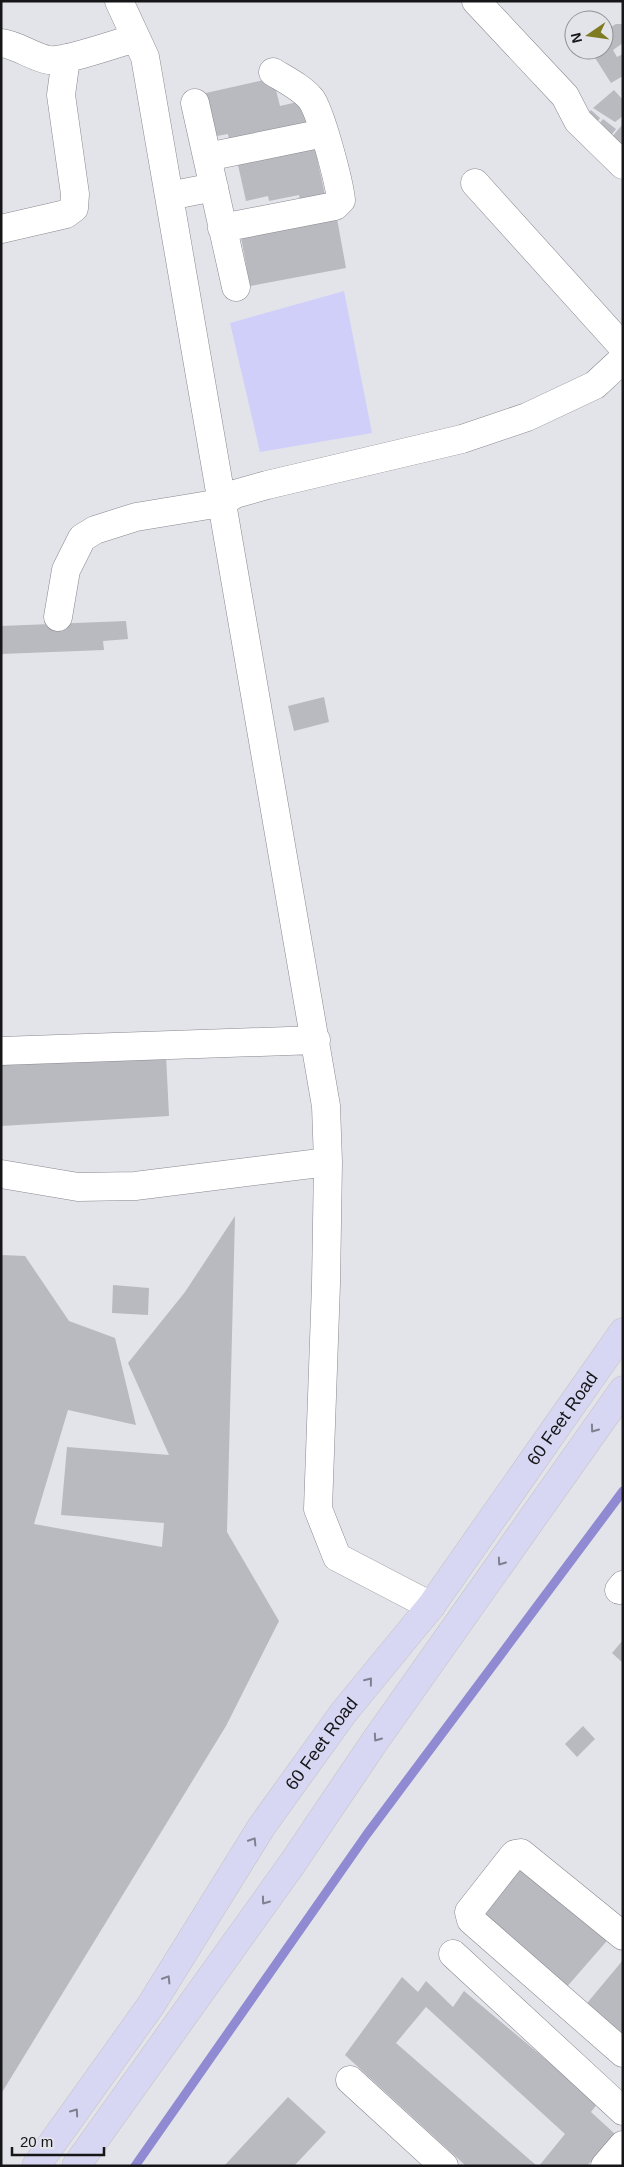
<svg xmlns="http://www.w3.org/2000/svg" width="624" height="2167" font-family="Arial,sans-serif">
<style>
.green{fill:#d0cffa}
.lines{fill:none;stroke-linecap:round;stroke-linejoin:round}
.stream{stroke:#8f8ad1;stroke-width:9}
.building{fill:#b9b9c0}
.minor-casing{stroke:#88888f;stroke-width:29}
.major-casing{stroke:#c2c2c3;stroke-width:29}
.minor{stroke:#fff;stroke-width:28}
.major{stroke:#d7d7f4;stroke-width:28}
.oneway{stroke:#808091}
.labels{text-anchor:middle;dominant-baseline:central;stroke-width:4;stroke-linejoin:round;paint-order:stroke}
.street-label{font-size:18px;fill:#161618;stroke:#e3e3ea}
</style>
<rect width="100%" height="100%" fill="#e3e3ea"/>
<path class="green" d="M344,291L372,433L260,452L230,323Z"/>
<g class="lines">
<path class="stream" d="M135,2166L367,1834L623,1491"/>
</g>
<path class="building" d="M616,24H623V43L613,50L617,57L623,54V76L611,83L590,50H604V31Z
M273,78L280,106L302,101L308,130L229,141L228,134L206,138L197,95Z
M614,90L623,100V116L615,122L593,108Z
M591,110L600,118L591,130L581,121Z
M603,119L616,129L605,143L592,133Z
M623,124V159L604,146Z
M313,139L325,195L300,201L299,195L269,201L268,196L246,201L236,156Z
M336,213L346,268L250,286L240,232Z
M126,621L128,639L103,641L104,650L1,654V626Z
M324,697L329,722L294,731L288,706Z
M166,1055L169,1116L1,1126V1064Z
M235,1216L227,1532L279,1621L226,1726L1,2094V1255L25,1256L69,1321L115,1338L136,1425L68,1410L34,1524L162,1547L164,1523L61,1515L67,1447L169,1455L128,1363L185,1292Z
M113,1285L149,1288L148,1315L112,1313Z
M623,1640V1663L612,1653Z
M583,1726L595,1739L577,1757L565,1744Z
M516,1862L612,1935L565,1989L474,1911Z
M623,1960V2043L583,2008Z
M402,1977L418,1992L426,1981L453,2007L464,1991L598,2103L591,2112L615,2134L587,2166H539L565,2134L426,2007L396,2043L537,2166H466L345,2055Z
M288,2097L326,2132L294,2166H224Z"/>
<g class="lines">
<g class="minor-casing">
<path id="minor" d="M119,1L145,57L326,1106L328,1162L326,1284L318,1509L337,1557L431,1606
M476,1L565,96L578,121L623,165
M1,43C18,45 34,58 49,60C65,62 117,43 136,38
M195,103L236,287
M207,157L324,133
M475,183L623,347
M169,196L214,187
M222,228L335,206L341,200C339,181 321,113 311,99C302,88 286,80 273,72
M1,229L66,214L74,208L75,194L61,95L66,58
M58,617L66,570L82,538L95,530L136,517L221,503L235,494L267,485L462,439L527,417L595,385L623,359
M1,1051L316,1040
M1,1174L78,1187L135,1186L328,1162
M619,1590L623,1585
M623,1936L521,1853L515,1854L513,1856L469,1912L471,1920L623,2053
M453,1954L623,2111
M350,2080L444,2166
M605,2166L623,2145"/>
</g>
<g class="major-casing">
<g id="major">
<path id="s1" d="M36,2166L151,2005L262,1826L344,1712L431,1606L623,1332"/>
<path d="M76,2166L292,1864L375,1741L623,1390"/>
</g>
</g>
<use href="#minor" class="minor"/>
<use href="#major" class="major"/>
</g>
<defs><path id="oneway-chevron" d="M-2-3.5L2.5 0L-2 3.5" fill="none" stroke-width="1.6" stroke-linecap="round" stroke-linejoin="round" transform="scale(1.25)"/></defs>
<g class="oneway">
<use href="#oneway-chevron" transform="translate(594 1429) rotate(126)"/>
<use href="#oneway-chevron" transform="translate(501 1562) rotate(125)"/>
<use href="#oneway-chevron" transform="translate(369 1681) rotate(-51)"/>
<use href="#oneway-chevron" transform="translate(377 1738) rotate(125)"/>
<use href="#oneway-chevron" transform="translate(253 1841) rotate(-58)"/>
<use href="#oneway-chevron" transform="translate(265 1901) rotate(126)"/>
<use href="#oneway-chevron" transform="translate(167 1979) rotate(-58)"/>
<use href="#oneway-chevron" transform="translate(75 2112) rotate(-55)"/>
</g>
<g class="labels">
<g class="street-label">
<text stroke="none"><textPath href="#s1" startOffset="915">60 Feet Road</textPath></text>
<text stroke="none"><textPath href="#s1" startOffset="510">60 Feet Road</textPath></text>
</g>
</g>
<rect width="624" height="2167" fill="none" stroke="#161618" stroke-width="5"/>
<g transform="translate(589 35) rotate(257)"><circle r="24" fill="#e3e3ea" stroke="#919196"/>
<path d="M0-4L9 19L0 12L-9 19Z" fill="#7f7b21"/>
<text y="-8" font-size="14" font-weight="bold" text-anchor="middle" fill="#161618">N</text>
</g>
<path d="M12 2147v8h92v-8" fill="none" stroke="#161618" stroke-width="2.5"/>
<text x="20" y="2147" font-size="15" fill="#161618" stroke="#e3e3ea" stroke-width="4" paint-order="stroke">20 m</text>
</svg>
